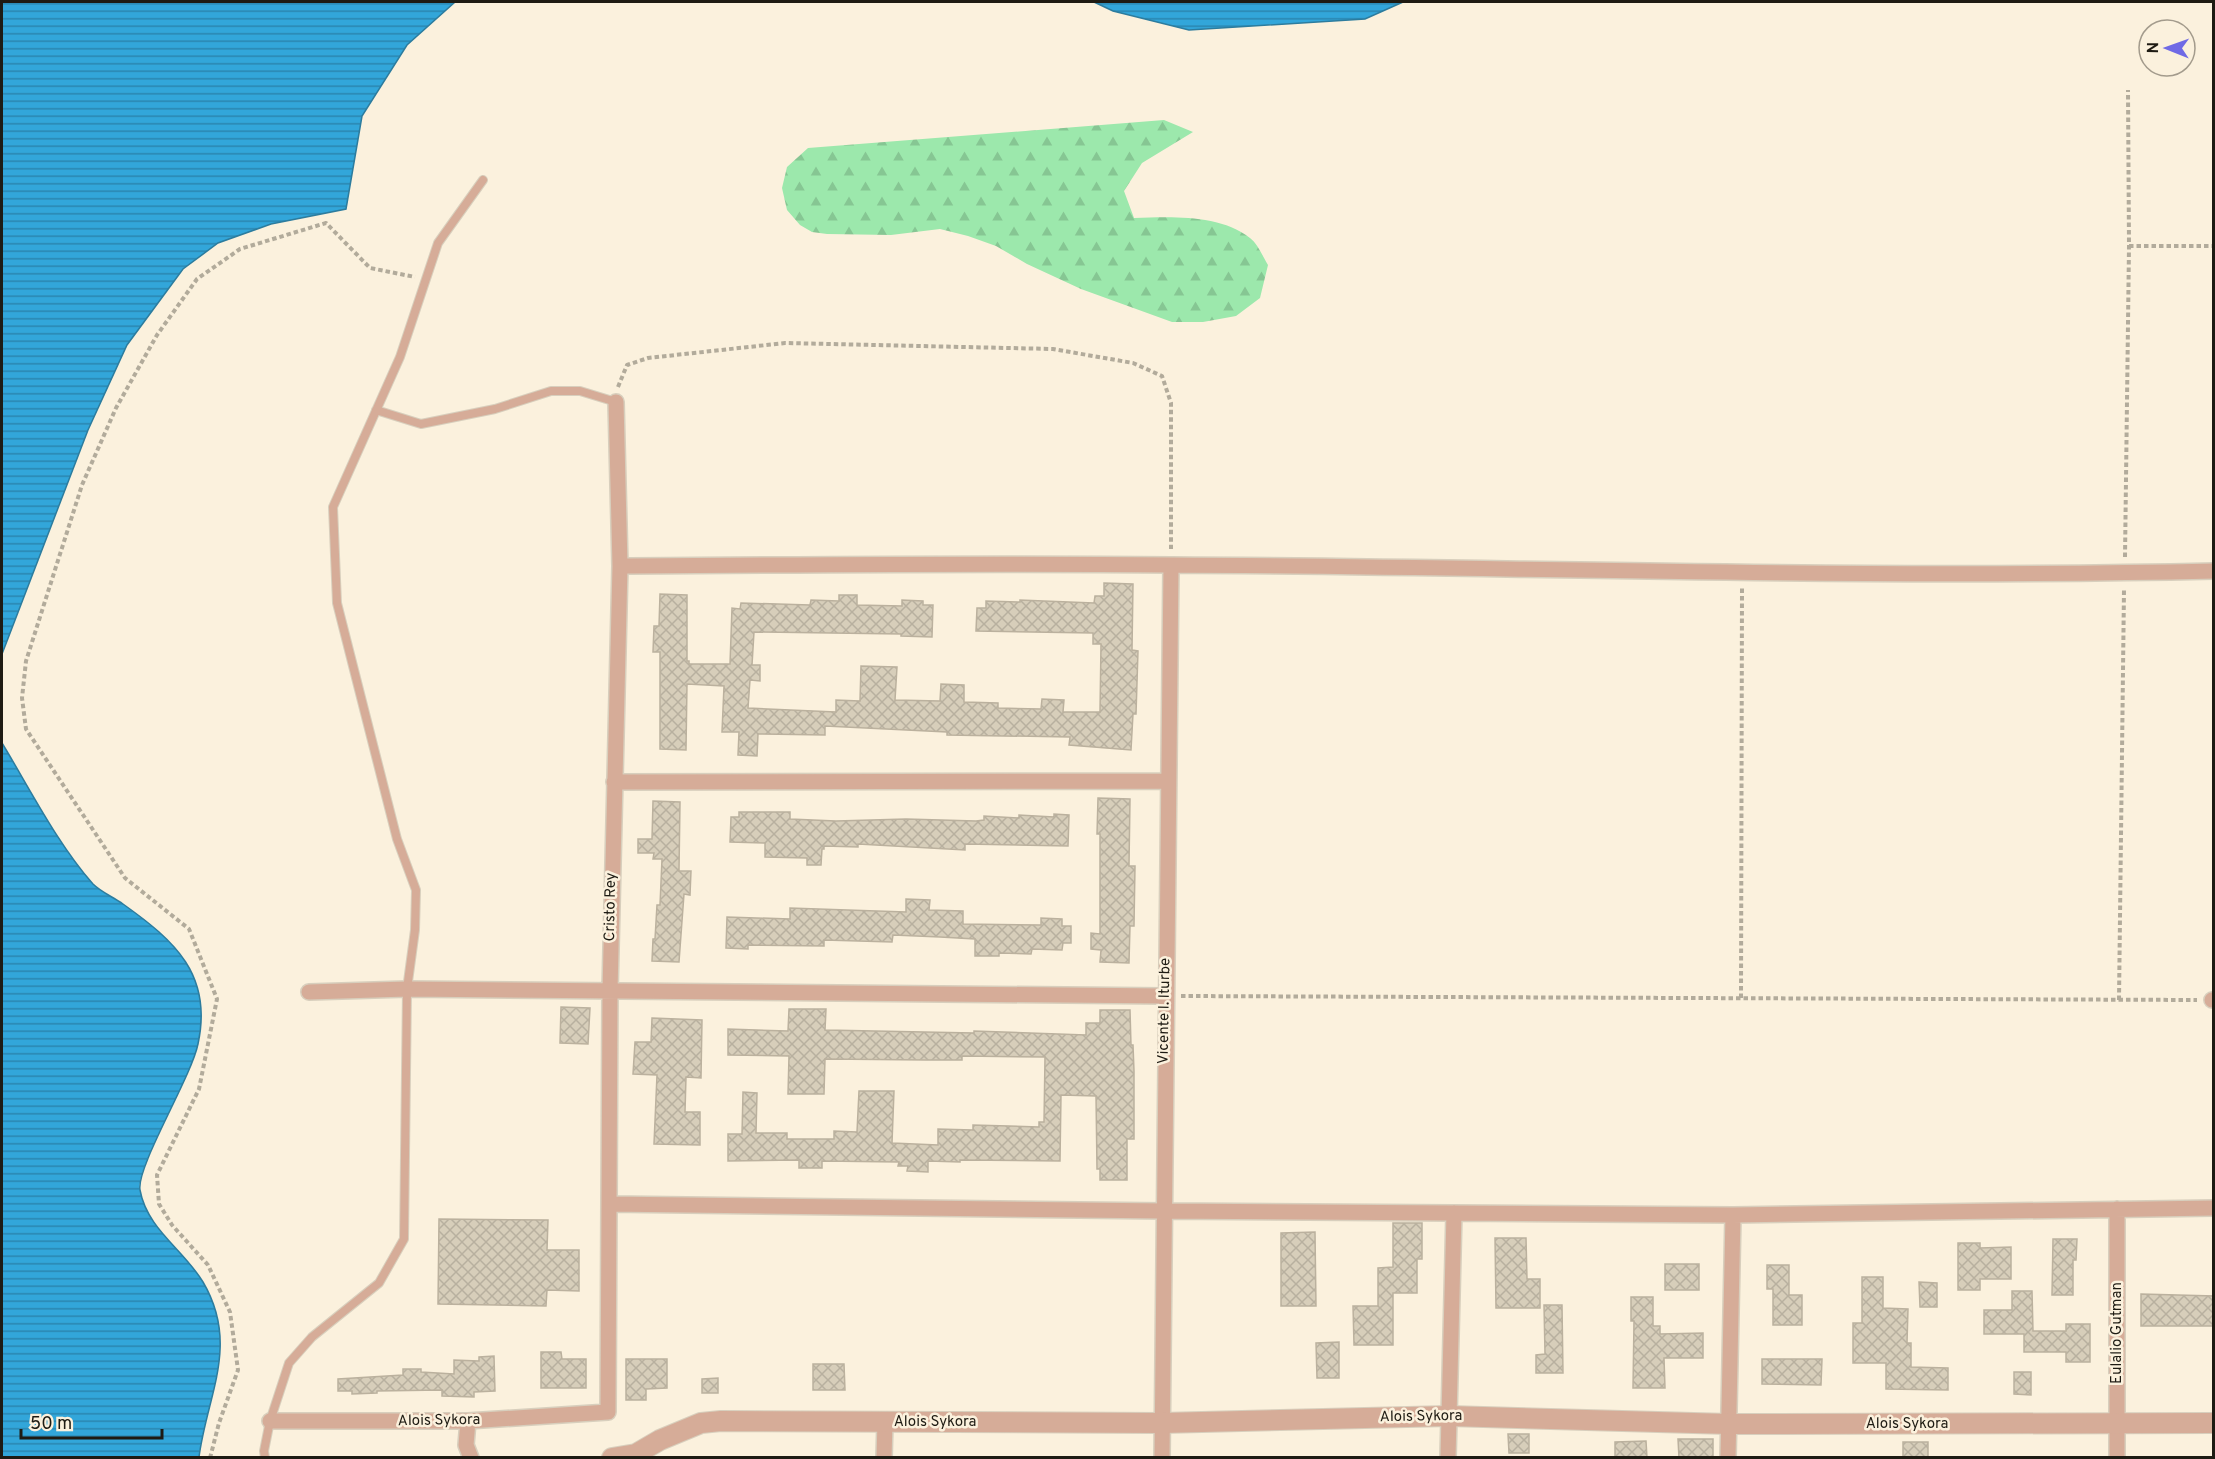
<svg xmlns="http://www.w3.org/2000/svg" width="2215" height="1459" font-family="Overpass,sans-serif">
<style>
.forest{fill:url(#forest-firs)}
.water{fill:url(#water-rules);stroke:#2c7c9e;stroke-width:1.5}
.building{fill:url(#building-cross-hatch);stroke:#bbb19e;stroke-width:1.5}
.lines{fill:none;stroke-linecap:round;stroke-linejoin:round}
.service-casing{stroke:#d8cfbd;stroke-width:10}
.minor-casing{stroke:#d8cfbd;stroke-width:18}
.tertiary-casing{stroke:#d8cfbd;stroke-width:22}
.path{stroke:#b2ab9b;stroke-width:4;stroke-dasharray:4.5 3;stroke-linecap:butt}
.service{stroke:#d6ac98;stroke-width:8}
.minor{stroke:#d6ac98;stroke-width:15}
.tertiary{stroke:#d6ac98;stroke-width:20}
.labels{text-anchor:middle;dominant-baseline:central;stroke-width:5;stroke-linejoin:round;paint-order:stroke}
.street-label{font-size:15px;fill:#1e1b13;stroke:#fbf1dd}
</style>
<defs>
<pattern id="forest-firs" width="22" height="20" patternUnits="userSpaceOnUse" patternTransform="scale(1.5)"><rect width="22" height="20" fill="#9ce8ac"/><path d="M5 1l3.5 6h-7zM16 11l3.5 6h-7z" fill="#86c693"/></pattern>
<pattern id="water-rules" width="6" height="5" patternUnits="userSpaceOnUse" patternTransform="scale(1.5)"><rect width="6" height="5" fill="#32a6da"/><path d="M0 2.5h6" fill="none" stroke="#2a86b0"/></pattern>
<pattern id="building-cross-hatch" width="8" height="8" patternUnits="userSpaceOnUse" patternTransform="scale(1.5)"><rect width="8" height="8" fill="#d7ceba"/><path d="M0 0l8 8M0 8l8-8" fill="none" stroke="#b8b09f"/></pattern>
</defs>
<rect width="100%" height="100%" fill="#fbf1dd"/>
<path class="forest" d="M1164,120L1193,132L1142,163L1124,191L1134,218C1172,217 1219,214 1250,238C1258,244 1263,257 1268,265L1260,298L1236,316L1203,322H1172L1081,289L1027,264L996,246L968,236L940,229L891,235L827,234L812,232L800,225L787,210L782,188L787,167L808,148Z"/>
<path class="water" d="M2,2H455L407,45L362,116L346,209L271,224L218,243L183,269L127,345L88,430L2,654Z
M1094,2H1403L1365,19L1189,30L1113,11Z
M2,743C30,789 57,843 93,884C101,892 113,897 123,904C175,941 213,975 198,1044C191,1078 136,1167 140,1190C147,1229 184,1250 203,1282C240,1345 207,1395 199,1457H2Z"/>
<path class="building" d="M1104,583L1133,584L1132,650L1138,651L1136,714H1133L1131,750L1069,745L1070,737L947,735V732L825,726V735L758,734L757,756L738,755L739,732H722L724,686L687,684L686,750L660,749V652H653L654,626H659L660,594L687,595V661H689V664H730L732,608L740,609L741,603L810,605L811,600L839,601V595H857V605L902,606V600L923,601V605H933L932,637L901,636V634L754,632L752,665H760V681L750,680L748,708L836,712V700L860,701L861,666L897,667L895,700L940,701L941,684L964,685V702L998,703V708L1041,709L1042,699L1064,700L1063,712H1100L1101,644H1093V633L976,631L977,608H986V601L1020,602V600L1094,603L1095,596H1104Z
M1098,798L1130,799L1129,866H1135L1134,926H1130L1129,963L1100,962L1101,950L1091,949V933L1100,934V834H1097Z
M653,801L680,802L679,871H691L690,895L684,894L679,962L652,961L653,939H655L657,905H660L662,859H653L654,853H638V839H652Z
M739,812H790V819L836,821L906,819L976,821L984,820V816L1019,818V815L1054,817V814L1069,815L1068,846L965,844V850L858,844V847L824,846V849H822L821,865H807V858L765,857V843L730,842L731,817H739Z
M906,899L930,900L929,910L963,911V924L1041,925V918L1062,919V926H1071V943H1063L1062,950L1032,949L1031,954L999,953V956H975V939L940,937L893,935L892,942L824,940V946L748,945V949L726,948L727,917L790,919V908L906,912Z
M561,1007L590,1008L588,1044L560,1043Z
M789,1009H826L825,1030L974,1033V1031L1086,1035V1023H1100V1010H1130L1131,1045H1133L1134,1071V1139H1127V1180H1100V1169H1097L1096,1096L1061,1095L1060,1161L960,1160V1162L928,1161V1172L907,1171L908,1166H898L899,1162L822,1161V1168H799V1160L728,1161V1134H742L743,1092L757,1093L756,1133H787V1139H834V1131L857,1132L859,1091H894L892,1143L938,1145V1129L973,1130V1125L1039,1127V1122H1044L1045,1057L962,1056V1060H927L825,1059L824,1094H788L789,1056L728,1055V1029L788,1031Z
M652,1018L702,1020L701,1078L686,1077L685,1112H700V1145L654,1144L657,1075L633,1074L635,1042H651Z
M439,1219L548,1220L547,1250H579V1291L547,1290L546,1306L438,1304Z
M1393,1223H1422V1259H1417V1293H1393V1345H1354L1353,1306H1378V1268L1393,1267Z
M1315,1232L1316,1306H1281V1233Z
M1495,1238H1526L1527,1279H1540V1308H1496Z
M2053,1239H2077L2076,1260H2073V1295H2052Z
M1958,1243H1980V1248L2011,1247V1279H1980V1290H1958Z
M1665,1264H1699V1290H1665Z
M1767,1265H1789V1295H1802V1325H1773V1289H1767Z
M1862,1277H1883V1308L1908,1309L1907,1343H1911V1367L1948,1368V1390L1886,1389V1363H1853V1323H1862Z
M1919,1282L1937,1283V1307H1920Z
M2012,1291H2032L2033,1331H2066V1324H2090V1362H2066V1352H2024V1334H1984V1310H2012Z
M2141,1294L2214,1296V1326H2141Z
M1631,1297H1653V1326H1660V1334L1703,1333V1358H1664L1665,1388H1633L1634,1321H1631Z
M1544,1305H1562L1563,1373H1536V1355L1545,1354Z
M1339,1342V1378H1317L1316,1343Z
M541,1352H561L562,1359H586V1388H541Z
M494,1356L495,1391L474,1392V1397L442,1396V1390L377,1391V1393L352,1394V1391H338V1379L403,1375V1369H421V1372L454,1374V1360L479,1361V1357Z
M626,1359H667V1388L646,1389V1400H626Z
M1762,1359H1822L1821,1385L1762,1384Z
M813,1364H844L845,1390H813Z
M2014,1372H2031V1395L2014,1394Z
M718,1378V1393H702V1379Z
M1508,1434H1529V1453H1509Z
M1678,1439H1713V1458H1679Z
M1646,1441L1647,1458H1615V1442Z
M1903,1442H1928V1458H1903Z"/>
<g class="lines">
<g class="service-casing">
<path id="service" d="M376,410L421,424L495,409L551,391H580L616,402
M265,1458L264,1451L270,1421L289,1363L312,1337L379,1283L404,1239L407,989L415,930L416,890L397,839L337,603L333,507L400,357L438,243L483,180"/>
</g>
<g class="minor-casing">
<path id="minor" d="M620,566C804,565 988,563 1172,565C1519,567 1867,579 2214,571
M614,782L1168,781
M309,992L407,989L1165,996
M2212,1000H2214
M610,1204L1164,1211L1733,1215L2214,1208
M270,1421H468L608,1412L610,991L620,566L616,402
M468,1421L466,1445L471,1458
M884,1458L885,1422
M1162,1458L1171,565
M1448,1458L1454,1213
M1728,1458L1733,1215
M2117,1458V1209"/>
</g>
<g class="tertiary-casing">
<path id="tertiary" d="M612,1458L636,1454L660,1440L701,1423L721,1421L1162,1423L1449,1416L1729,1424L2214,1423"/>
</g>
<path class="path" d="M2129,246H2214
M618,387L627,365L648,358L785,343L1053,349L1133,363L1162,376L1171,403V549
M2125,557L2129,246L2128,90
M1181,996L2197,1000
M1741,998L1742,588
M2119,1000L2124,589
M210,1458L219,1423L238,1370L230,1312L208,1265L172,1225L159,1204L157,1175L199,1089L217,999L189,929L125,878L26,729L22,698L26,661L82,485L116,408L157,335L197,279L240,249L326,223L370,268L415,277"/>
<use href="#service" class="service"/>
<use href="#minor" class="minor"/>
<use href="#tertiary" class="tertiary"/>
</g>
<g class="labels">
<g class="street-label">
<text transform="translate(611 907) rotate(-89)">Cristo Rey</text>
<text transform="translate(1165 1011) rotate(-89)">Vicente I. Iturbe</text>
<text transform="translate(2117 1333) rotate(-90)">Eulalio Gutman</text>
<text transform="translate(1421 1417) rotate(-1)">Alois Sykora</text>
<text transform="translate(439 1421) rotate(-1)">Alois Sykora</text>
<text x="935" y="1422">Alois Sykora</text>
<text x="1907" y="1424">Alois Sykora</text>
</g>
</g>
<rect width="2215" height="1459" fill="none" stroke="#1e1b13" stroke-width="6"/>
<g transform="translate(2167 48) rotate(271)"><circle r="28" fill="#fbf1dd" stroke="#a39b8c" stroke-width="1.5"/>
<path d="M0-4.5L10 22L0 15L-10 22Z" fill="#706ae5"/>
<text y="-9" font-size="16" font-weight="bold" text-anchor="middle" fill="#1e1b13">N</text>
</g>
<path d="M21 1429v9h141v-9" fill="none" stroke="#1e1b13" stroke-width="3"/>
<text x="30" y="1429" font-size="18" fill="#1e1b13" stroke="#fbf1dd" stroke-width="4.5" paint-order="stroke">50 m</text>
</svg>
